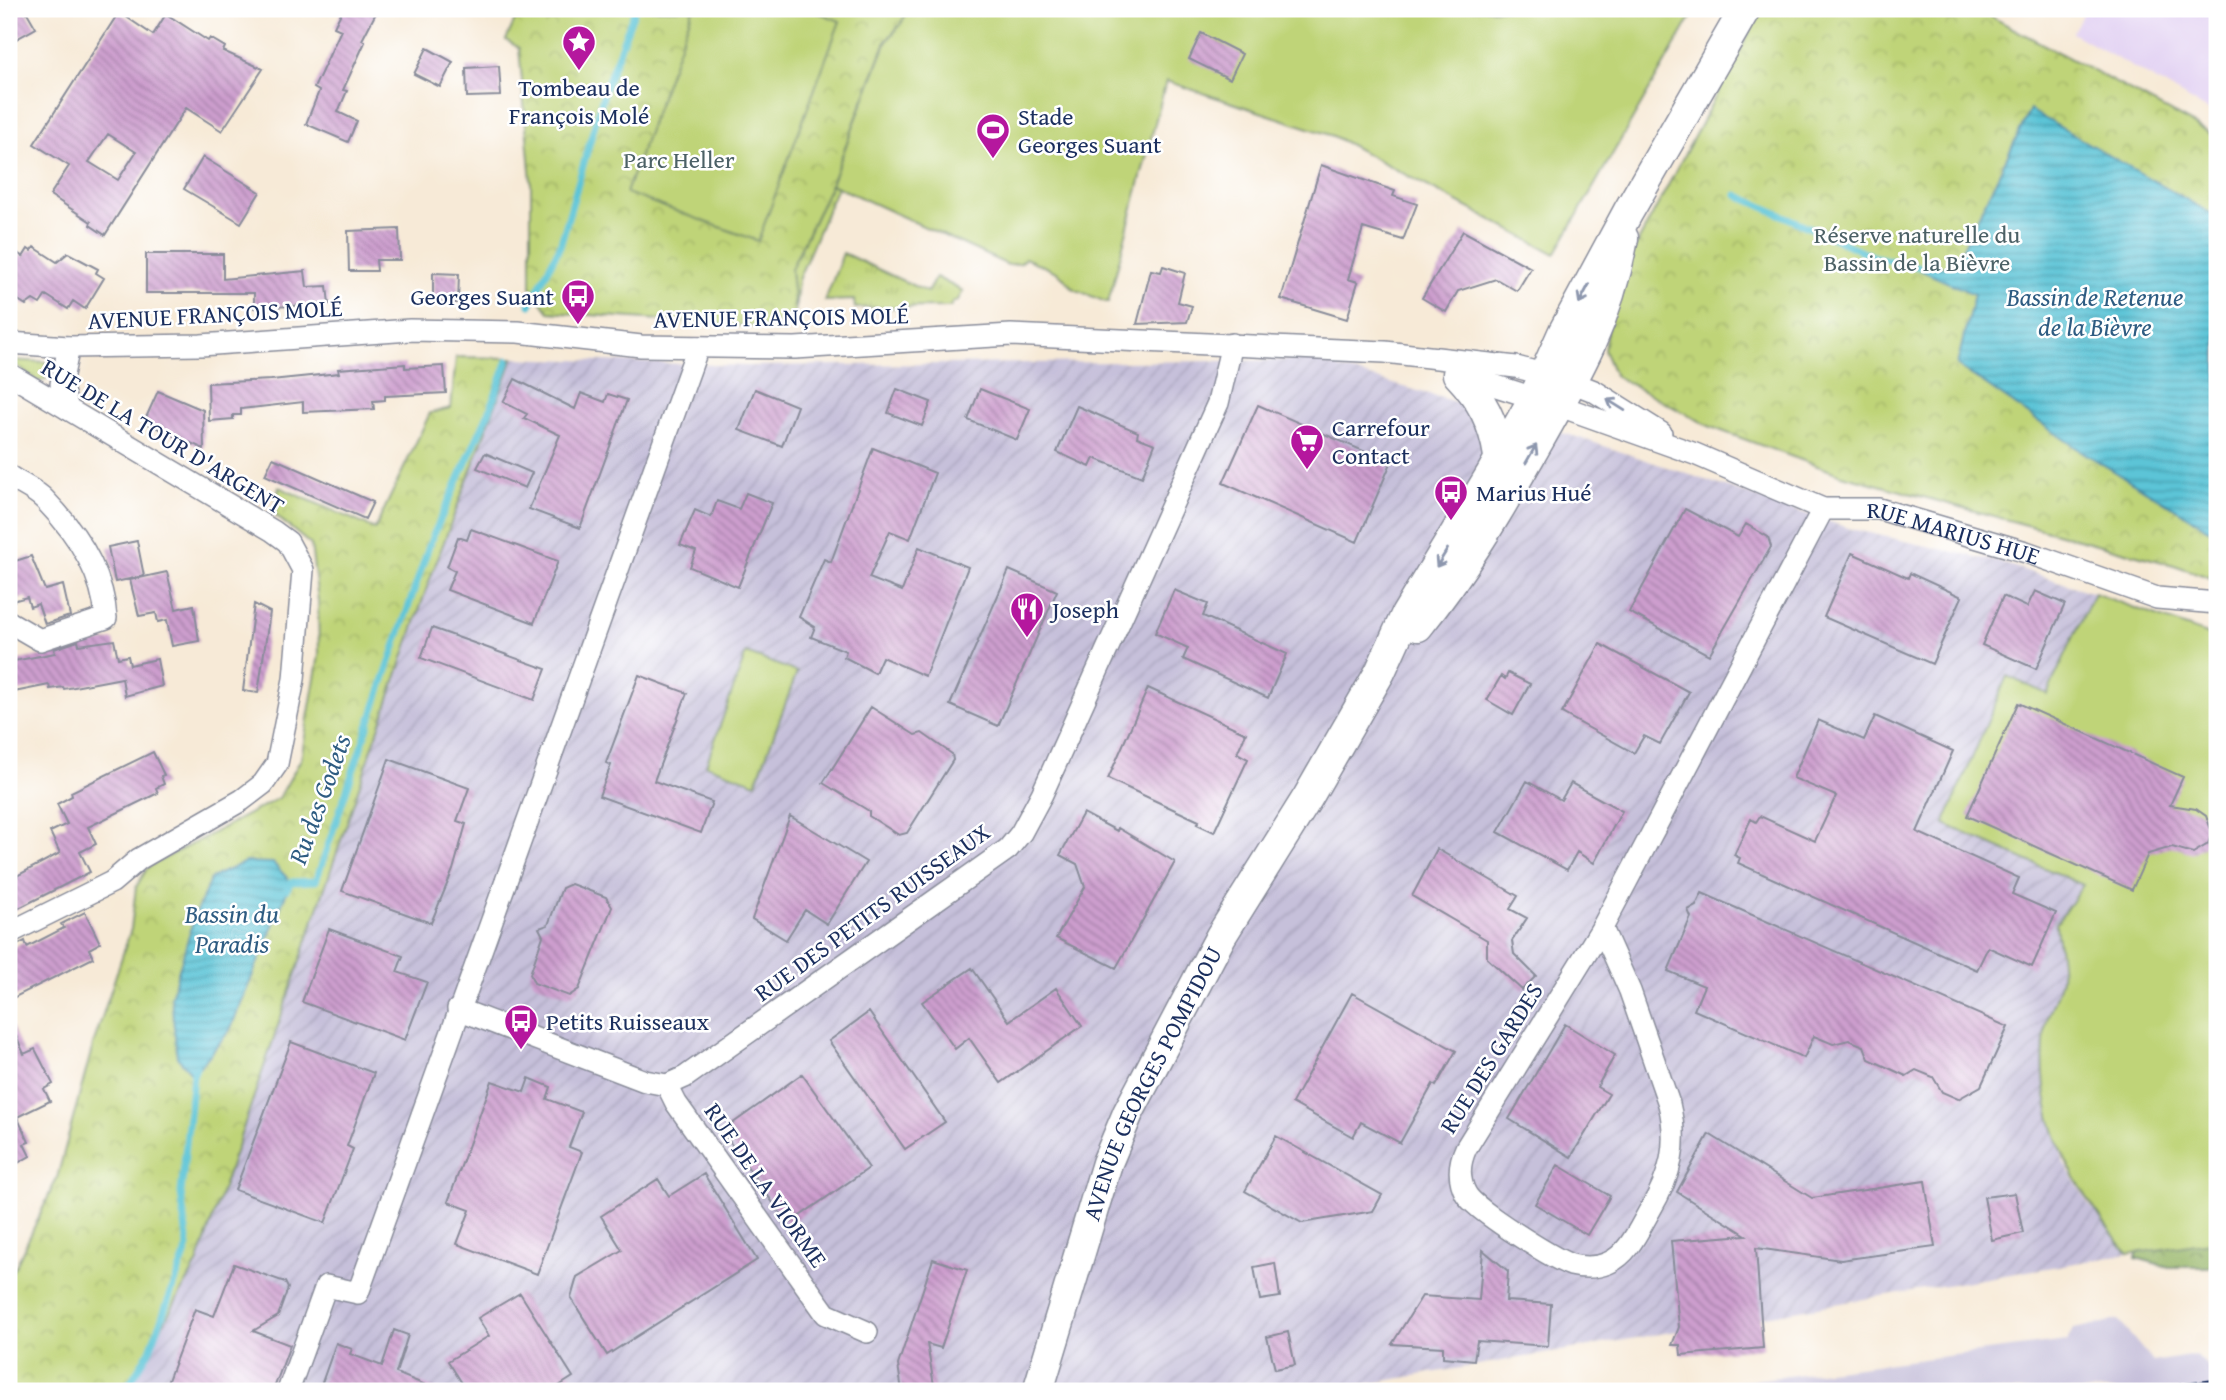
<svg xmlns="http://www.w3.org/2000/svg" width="2226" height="1400" font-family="'Gentium Book Plus',serif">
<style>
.built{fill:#e3d3f3}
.industrial{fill:url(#industrial-furrows)}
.railway{fill:#c6c0da}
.grass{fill:url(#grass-tufts);stroke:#6d826b;stroke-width:2}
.forest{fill:url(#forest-crowns);stroke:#597263;stroke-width:2}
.park{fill:url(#park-crowns);stroke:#6d826b;stroke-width:2}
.pitch{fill:#bfd478;stroke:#6d826b;stroke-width:2}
.water{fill:url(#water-rules);stroke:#3b7a9a;stroke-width:2}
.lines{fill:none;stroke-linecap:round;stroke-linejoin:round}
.stream{stroke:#5bc4d7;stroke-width:7}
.building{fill:url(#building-back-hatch);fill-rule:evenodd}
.minor-casing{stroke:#898c9a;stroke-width:24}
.secondary-casing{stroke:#898c9a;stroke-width:33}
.minor{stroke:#fff;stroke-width:21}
.secondary{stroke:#fff;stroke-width:30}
.rail{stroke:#1b2f5e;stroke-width:5}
.oneway{stroke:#8d97ae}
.labels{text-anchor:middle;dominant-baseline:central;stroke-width:5;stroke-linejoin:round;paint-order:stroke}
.poi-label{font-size:24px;fill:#1b2f5e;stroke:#fff;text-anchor:start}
.park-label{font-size:24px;fill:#4c6166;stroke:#fff}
.street-label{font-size:24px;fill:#1b2f5e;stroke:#fff}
.water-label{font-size:26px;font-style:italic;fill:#2e5c82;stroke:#fff}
</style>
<defs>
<pattern id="industrial-furrows" width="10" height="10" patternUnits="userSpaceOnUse" patternTransform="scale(1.75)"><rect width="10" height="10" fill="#c6c0da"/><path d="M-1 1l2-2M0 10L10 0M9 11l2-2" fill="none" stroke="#aaa5be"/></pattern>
<pattern id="grass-tufts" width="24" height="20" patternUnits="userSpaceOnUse" patternTransform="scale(1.75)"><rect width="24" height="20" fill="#bfd478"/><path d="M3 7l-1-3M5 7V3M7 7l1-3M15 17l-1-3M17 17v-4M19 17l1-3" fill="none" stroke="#a4b66a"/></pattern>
<pattern id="forest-crowns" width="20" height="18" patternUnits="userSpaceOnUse" patternTransform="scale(1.75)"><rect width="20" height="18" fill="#97b668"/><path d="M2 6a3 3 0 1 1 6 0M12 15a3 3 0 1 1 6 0" fill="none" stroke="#7a9459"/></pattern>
<pattern id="park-crowns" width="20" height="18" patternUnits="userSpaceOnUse" patternTransform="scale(1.75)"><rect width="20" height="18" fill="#bfd478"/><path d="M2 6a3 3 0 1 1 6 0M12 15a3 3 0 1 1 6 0" fill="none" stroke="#a4b66a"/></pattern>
<pattern id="water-rules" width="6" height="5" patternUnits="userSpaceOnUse" patternTransform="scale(1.75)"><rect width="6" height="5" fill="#5bc4d7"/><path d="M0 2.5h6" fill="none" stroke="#4aa0b2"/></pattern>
<pattern id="building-back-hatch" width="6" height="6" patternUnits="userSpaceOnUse" patternTransform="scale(1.75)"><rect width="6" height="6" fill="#cd9ece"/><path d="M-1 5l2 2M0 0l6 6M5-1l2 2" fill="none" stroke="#a681aa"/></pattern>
</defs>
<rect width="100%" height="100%" fill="#fff"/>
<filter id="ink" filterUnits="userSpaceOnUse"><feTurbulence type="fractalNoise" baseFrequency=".0143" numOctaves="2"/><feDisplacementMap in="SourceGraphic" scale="14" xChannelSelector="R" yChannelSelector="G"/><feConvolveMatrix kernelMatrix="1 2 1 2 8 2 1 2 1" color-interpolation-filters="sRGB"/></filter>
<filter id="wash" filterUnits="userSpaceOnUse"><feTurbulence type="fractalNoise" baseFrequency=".00686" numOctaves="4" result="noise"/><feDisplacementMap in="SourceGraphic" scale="28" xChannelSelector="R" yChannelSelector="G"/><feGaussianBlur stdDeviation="1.57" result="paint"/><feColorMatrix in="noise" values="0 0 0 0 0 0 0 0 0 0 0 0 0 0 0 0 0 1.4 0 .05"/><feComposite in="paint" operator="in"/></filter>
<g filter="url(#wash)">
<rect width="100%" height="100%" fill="#f7ead7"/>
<path class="built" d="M2086,9H2217V115L2072,33Z"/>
<path class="industrial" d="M513,358L746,366L1311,360L1580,438L1851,529L1999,562L2094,593L2047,694L2007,676L2083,885L2056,924L2061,978L2046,1025L2043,1053L2044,1085L2050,1112L2064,1163L2089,1204L2128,1254L1326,1391H125L197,1264L427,587Z"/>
<path class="railway" d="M2118,1320L2153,1362L2196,1355L2212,1369L2217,1368V1391H1666L2068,1341L2074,1329Z"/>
<path class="grass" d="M831,184L837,187L798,280L795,313L791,269Z
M843,253L927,292L936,277L963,291L957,302L954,301L950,307L855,308L854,300L825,301Z
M9,360L46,362L48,367L46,379L38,382Z"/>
<path class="forest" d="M2217,1236V1267H2169L2136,1258L2140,1241Z"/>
<path class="park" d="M520,9H908L901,24L886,41L831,184L791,269L795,313L772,328L549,312L531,288V181L519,48L506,40Z
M1762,9H1977L2217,137V580L2174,565L1842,475L1711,427L1615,376L1604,350L1606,336L1630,257Z
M456,357L513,358L427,587L197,1264L125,1391H9V1275L16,1266L57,1178L93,1045L131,929L136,887L148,867L279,798L301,759L319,655L318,601L311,545L274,514L279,487L375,529L430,413L451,408Z"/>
<path class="pitch" d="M693,9H810L840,21L758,241L626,193Z
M908,9H1696L1555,254L1333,136L1166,81L1108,303L1074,289L1059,273L1025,258L1021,263L1008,265L831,184L887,41L901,24Z
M2094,593L2217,638V1241L2128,1254C2072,1182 2035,1126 2045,1029C2047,1011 2059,995 2061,978C2063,961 2057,941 2056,924L2083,885L1944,824L2007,676L2047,694Z
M746,653L797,672L756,783L706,765Z"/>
<path class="water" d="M2030,110L2217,217V534L2081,451L1957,365L1974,294L1911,266H1954Z
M245,862L273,863L291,882L230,1030L193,1075L177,1057L171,997L194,918L211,878Z"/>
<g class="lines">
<path class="stream" d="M1737,195L1875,257L1920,267
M530,305L560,246L605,89L635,9
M287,889L291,882L316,881L431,540L489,412L508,360
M125,1391L150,1350L188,1247L181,1193L193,1075L196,1068"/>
</g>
<g id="blocks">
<path class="building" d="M9,9H25L36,28L9,43Z
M343,9H378L362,40L365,42L343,90L347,91L338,112L357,121L348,142L306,124L319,91L314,88L341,30L334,27Z
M119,12L153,35L166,14L208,41L210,38L225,47L223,51L263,69L222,131L186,108L105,235L90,225L91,222L50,195L69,166L34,144ZM108,134L136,152L118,180L89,162Z
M1201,33L1242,54L1230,79L1189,59Z
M427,48L453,62L440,87L414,74Z
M499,66L501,96L467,97L466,68Z
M203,157L260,192L241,223L184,189Z
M1321,165L1395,191L1393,196L1417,204L1403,240L1363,228L1348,279L1358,282L1347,319L1281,299Z
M399,229L400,260H376L377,271H349L348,231Z
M1463,231L1531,268L1517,291L1496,279L1458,291L1446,312L1422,298Z
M34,247L57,262L68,253L98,269L96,273L104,278L85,309L73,301L68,309L46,295L40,304L33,300L26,305L9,294V264L16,252L23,257L28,249L31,251Z
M146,254H223V279L305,271L307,287L327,286L329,304L254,308V293H146Z
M1163,266L1185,273L1178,302L1192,306L1187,322L1137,324L1151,270L1161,272Z
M433,273L459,274L458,303L433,302Z
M405,364V368L444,366L446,393L385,396V400L373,401L374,409L303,412V402L241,409V415H233V419L209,421L208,383L271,380L339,373L338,369Z
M515,379L575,409L581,393L605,402L608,394L627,400L580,528L529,509L560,435L524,418L527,414L503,402Z
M755,389L797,406L782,446L739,430Z
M897,389L931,402L922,426L888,413Z
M980,389L1030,409L1017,440L968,420Z
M158,391L203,410L204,449L144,422Z
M1258,405L1391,463L1357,542L1223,483Z
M1077,406L1138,432L1137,437L1155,444L1142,477L1094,458L1090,467L1057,452Z
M873,448L935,473L910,539L890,531L869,578L902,591L919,547L968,567L925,676L882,657L875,673L844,657L846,651L811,637L815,627L799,617L824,559L831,562Z
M485,453L532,473L525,488L477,468Z
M273,458L373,502L365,519L265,475Z
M746,493L772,503L738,587L690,567L696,551L680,545L695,510L711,517L717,501L739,509Z
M1685,509L1738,537L1746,524L1768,537L1771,547L1709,655L1629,612Z
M471,529L558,561L534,623L447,590L455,571L447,567L458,537L467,540Z
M137,541L144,576L115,582L108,547Z
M1852,553L1908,578L1910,573L1962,597L1932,664L1824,617Z
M31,556L45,590L63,585L70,616L45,624L38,604L30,607L27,597L9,602V563Z
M1009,570L1057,591L998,726L950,705Z
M167,572L176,609L194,605L199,641L172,646L167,620L158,622L156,613L139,616L130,580Z
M1174,590L1208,604L1203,616L1287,654L1268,698L1183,659L1188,648L1155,633Z
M2035,591L2065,604L2036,669L1982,645L2003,596L2027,607Z
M254,604L270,612L258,693L243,691Z
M432,628L546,669L534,700L421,658Z
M114,640L118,658L128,656L130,665L157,659L162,686L125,696L122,678L64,689L63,687L50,689L49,685L14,692L9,662L55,653L54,649L78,641L79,645Z
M1600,644L1689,692L1660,744L1644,736L1634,753L1562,713Z
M1508,673L1530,684L1513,715L1487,700L1501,676L1505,679Z
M639,675L687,693L654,781L712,802L701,833L599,796L611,765L606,763Z
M1148,688L1246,733L1237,753L1248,759L1214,832L1197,824L1199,821L1108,779Z
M2018,703L2183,777L2170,805L2196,809L2206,816L2212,832L2208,844L2193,853L2172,847L2148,854L2132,890L1967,816Z
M871,707L915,735L922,733L952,754L953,760L907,833L899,835L869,816V811L823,783Z
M1875,716L1953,751L1917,832L2019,878L2012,894L2056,913L2032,967L1988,947L1977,970L1738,863L1740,858L1734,855L1751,819L1756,822L1760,816L1815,841L1836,796L1793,778L1818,720L1864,740Z
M153,752L164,775L161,776L164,784L156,788L158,793L88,827L96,844L80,852L90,872L9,913V880L60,853L50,832L67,824L57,804L72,796L71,792Z
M389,759L469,788L457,821L466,824L453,870L431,923L342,891Z
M1527,781L1561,800L1571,783L1622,811L1594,863L1577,852L1567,870L1498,832Z
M1083,813L1117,831L1118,828L1175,862L1116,968L1056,938L1085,887L1077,864L1060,855Z
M790,816L866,862L827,924L805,910L786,940L752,919Z
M1437,849L1518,896L1510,909L1527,918L1512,941L1514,954L1536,976L1522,990L1487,958V940L1412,896Z
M571,884L606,897L612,907L579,989L569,996L534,983L530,974L543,936L539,928L548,925L562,888Z
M1702,893L2008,1027L1981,1086L1958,1099L1942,1092L1933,1077L1916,1070L1906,1076L1869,1059L1864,1046L1849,1040L1833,1044L1814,1036L1804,1058L1694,1010L1704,986L1668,971L1691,917L1688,910L1696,906Z
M85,912L100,943L89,949L93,958L9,1000V949L25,941L27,947L64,928L61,924Z
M329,929L403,956L397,972L427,982L405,1040L302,1002Z
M972,968L1009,1021L1056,988L1082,1026L1001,1083L969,1038L955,1049L922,1002Z
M1352,993L1456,1051L1436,1086L1433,1084L1400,1143L1361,1122L1353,1137L1292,1103Z
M869,1012L945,1122L905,1149L829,1041Z
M9,1020L24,1054L35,1049L53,1084L44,1089L50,1101L17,1117L29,1142L24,1144L30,1156L9,1168Z
M1565,1024L1615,1055L1597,1087L1609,1094L1571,1157L1509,1119Z
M291,1042L374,1073L347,1146L353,1149L325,1223L235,1190Z
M802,1074L869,1168L788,1224L722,1131Z
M529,1078L551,1087L547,1099L582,1112L569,1147L582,1152L537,1274L457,1244L470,1210L448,1202L492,1081L524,1092Z
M1709,1134L1812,1198L1925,1181L1935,1247L1841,1260L1756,1248L1763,1348L1681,1355L1680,1345H1672L1679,1327L1671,1241L1746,1235L1677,1192Z
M1276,1136L1382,1195L1373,1211L1302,1223L1245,1191Z
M1558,1165L1610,1196L1587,1235L1535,1204Z
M704,1174L757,1260L607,1355L571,1298L577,1277L622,1250L601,1216L658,1179L669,1196Z
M2015,1193L2023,1233L1992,1240L1984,1197Z
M1483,1250L1508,1271L1506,1301L1551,1304L1548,1346L1477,1341L1474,1360L1443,1357V1347L1392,1344L1422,1296L1479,1300Z
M933,1259L967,1270L941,1348L927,1344L935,1391H902L898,1365Z
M1275,1263L1280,1297L1260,1300L1254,1267Z
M234,1264L285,1282L288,1288L278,1316L253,1331L290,1345L273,1391H164L195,1309L214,1316Z
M520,1293L573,1377L551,1391H467L448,1361L489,1336L478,1318Z
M394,1330L408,1335L396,1373L440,1391H319L336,1343L352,1349L350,1354L382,1366Z
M1288,1332L1295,1365L1275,1369L1267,1337Z"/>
</g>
</g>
<g filter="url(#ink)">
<use href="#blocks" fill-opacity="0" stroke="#898c9a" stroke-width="2"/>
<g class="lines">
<g class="minor-casing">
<g id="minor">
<path d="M9,343L69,347L201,345L410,330L518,332L641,346L795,348L1011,335L1385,352L1516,367L1543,374"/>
<path d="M9,374L273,531L288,542L303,570L294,679L277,764L263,784L242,800L139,859L112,882L9,933"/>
<path d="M1459,374L1534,398"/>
<path d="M1571,382L1594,391L1661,433"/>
<path id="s1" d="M1560,406L1695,454L1823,509H1879L2026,552L2157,598L2217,603"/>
<path d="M68,409L61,384L69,347"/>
<path d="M9,476C20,484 36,490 45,500C76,532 103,572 106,618L40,640L9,622"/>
<path d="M1602,928L1630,991L1669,1104C1679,1145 1671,1175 1650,1210C1639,1229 1629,1254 1608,1263C1596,1268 1583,1268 1571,1265C1552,1258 1475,1210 1466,1194C1458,1179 1459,1163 1466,1148Z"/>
<path d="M1602,928L1823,509"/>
<path d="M458,1009L645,1081L667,1085L685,1077L1008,849L1021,833L1042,794L1218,403L1232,344"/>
<path d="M667,1085L676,1103L826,1314L867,1332"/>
<path d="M288,1391L326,1286L358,1293L698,347"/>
</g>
</g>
<g class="secondary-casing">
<g id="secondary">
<path d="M1458,374C1482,399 1494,423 1499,456"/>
<path d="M1418,626C1464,569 1496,515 1532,452C1575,377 1607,325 1623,238"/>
<path id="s2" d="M1038,1391L1107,1163L1128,1113L1221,936L1308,797L1380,672L1406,615L1490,476L1534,398L1564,331L1628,212L1745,9"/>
</g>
</g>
<use href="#minor" class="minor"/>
<use href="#secondary" class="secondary"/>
<path class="rail" d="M2146,1391L2217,1381"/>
</g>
<defs><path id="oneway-shaft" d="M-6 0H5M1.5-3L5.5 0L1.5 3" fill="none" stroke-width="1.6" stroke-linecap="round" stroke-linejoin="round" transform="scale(1.75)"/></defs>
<g class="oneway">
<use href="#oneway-shaft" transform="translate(1584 294) rotate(118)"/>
<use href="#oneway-shaft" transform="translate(1616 405) rotate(-148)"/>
<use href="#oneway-shaft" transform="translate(1531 454) rotate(-60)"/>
<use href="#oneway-shaft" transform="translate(1442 558) rotate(122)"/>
</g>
</g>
<defs>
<g id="sight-pin" transform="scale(1.75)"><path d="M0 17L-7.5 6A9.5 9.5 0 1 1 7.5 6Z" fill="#b5179e" stroke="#fff"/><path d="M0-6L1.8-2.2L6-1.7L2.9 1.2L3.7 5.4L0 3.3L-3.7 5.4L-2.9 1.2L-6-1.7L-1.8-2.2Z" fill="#fff"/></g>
<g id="stadium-pin" transform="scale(1.75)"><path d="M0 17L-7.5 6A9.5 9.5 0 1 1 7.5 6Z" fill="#b5179e" stroke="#fff"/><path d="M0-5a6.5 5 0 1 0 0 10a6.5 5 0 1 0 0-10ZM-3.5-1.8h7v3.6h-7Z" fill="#fff"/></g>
<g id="bus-pin" transform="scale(1.75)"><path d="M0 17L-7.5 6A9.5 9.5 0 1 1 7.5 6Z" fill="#b5179e" stroke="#fff"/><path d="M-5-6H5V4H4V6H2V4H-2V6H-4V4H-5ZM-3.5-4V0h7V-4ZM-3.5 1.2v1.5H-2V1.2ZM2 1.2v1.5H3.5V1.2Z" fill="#fff"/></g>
<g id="supermarket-pin" transform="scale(1.75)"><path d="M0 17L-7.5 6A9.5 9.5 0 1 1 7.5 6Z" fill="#b5179e" stroke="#fff"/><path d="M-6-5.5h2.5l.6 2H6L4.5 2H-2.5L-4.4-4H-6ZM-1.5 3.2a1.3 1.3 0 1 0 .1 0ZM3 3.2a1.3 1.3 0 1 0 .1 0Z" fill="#fff"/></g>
<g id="restaurant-pin" transform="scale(1.75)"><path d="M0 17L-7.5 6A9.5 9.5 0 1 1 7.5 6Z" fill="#b5179e" stroke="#fff"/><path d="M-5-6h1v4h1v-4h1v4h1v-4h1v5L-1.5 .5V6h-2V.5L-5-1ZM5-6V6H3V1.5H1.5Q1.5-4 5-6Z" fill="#fff"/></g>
</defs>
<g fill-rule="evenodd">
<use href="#sight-pin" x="579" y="42"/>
<use href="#stadium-pin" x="993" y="130"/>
<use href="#bus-pin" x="578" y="296"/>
<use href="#supermarket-pin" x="1307" y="441"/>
<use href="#bus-pin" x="1451" y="492"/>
<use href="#restaurant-pin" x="1027" y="609"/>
<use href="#bus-pin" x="521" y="1021"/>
</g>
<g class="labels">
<g class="poi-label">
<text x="579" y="87" text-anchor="middle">Tombeau de<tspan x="579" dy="28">François Molé</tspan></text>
<text x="1018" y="116">Stade<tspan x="1018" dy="28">Georges Suant</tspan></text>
<text x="554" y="296" text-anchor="end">Georges Suant</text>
<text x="1332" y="427">Carrefour<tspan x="1332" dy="28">Contact</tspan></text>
<text x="1476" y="492">Marius Hué</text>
<text x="1052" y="609">Joseph</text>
<text x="546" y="1021">Petits Ruisseaux</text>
</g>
<g class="park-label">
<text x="679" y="159">Parc Heller</text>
<text x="1917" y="234">Réserve naturelle du<tspan x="1917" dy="28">Bassin de la Bièvre</tspan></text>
</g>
<g class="street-label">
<text transform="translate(215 314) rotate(-3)">AVENUE FRANÇOIS MOLÉ</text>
<text transform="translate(781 317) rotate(-1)">AVENUE FRANÇOIS MOLÉ</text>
<text transform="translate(163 436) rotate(31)">RUE DE LA TOUR D'ARGENT</text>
<text stroke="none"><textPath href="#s1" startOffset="416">RUE MARIUS HUE</textPath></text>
<text transform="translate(872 912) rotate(-36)">RUE DES PETITS RUISSEAUX</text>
<text transform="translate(1491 1058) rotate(-58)">RUE DES GARDES</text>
<text stroke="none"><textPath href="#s2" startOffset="329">AVENUE GEORGES POMPIDOU</textPath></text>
<text transform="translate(766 1185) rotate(55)">RUE DE LA VIORME</text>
</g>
<g class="water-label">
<text x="2095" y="296">Bassin de Retenue<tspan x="2095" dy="30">de la Bièvre</tspan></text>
<text transform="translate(319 799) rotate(-70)">Ru des Godets</text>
<text x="232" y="913">Bassin du<tspan x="232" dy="30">Paradis</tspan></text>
</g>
</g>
<rect width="2226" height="1400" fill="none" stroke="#fff" stroke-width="35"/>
</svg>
